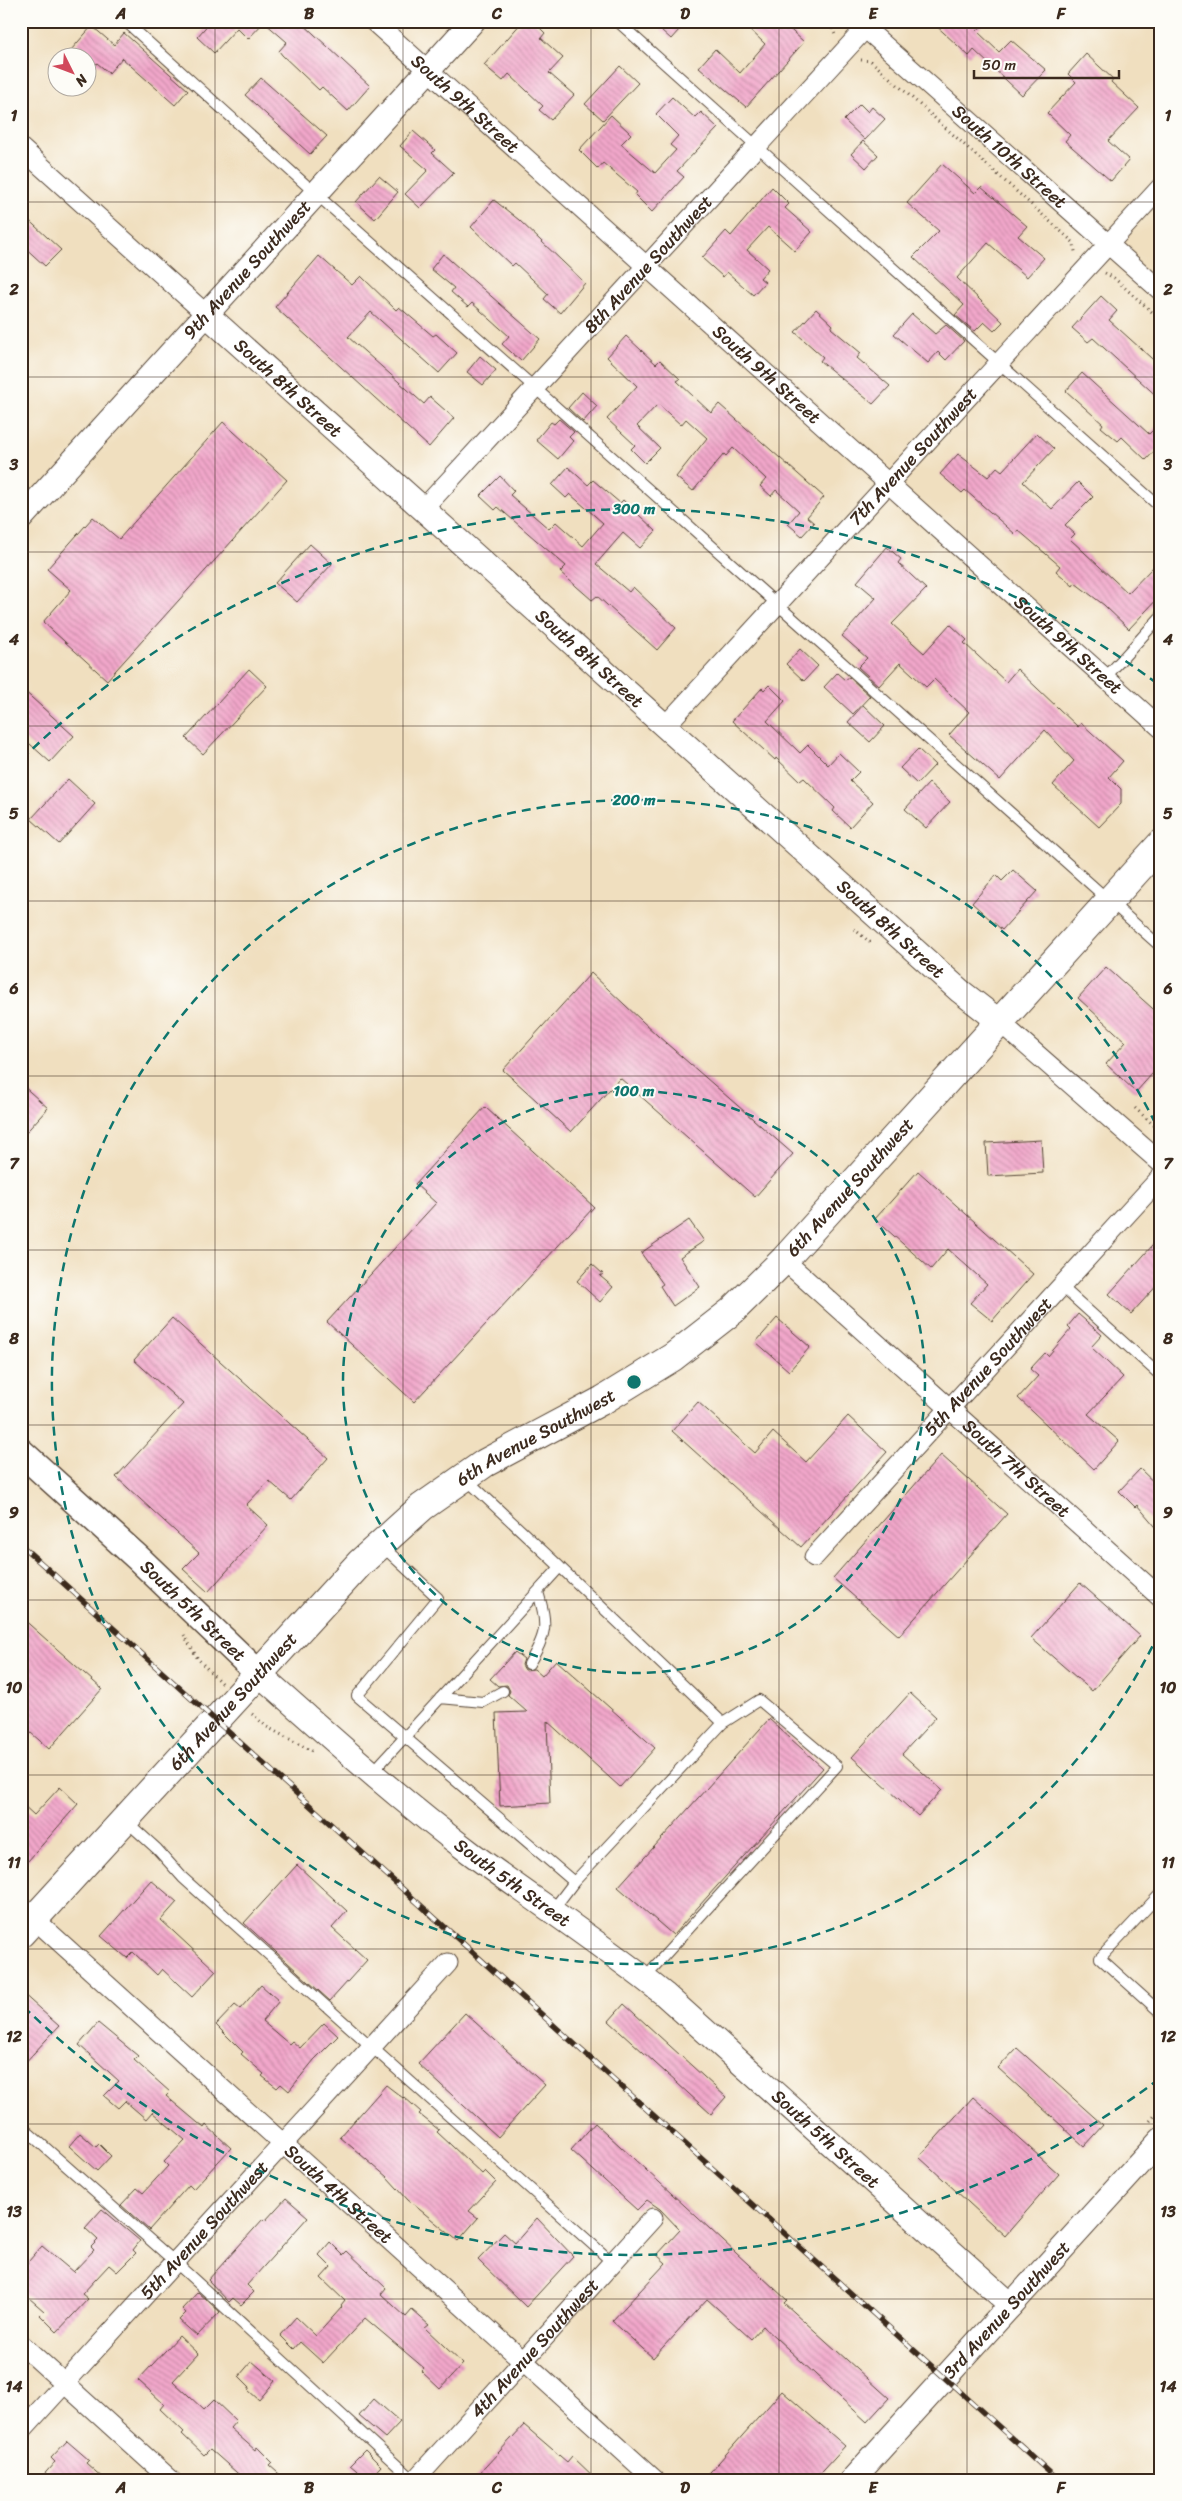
<svg xmlns="http://www.w3.org/2000/svg" width="1182" height="2501" font-family="Sriracha,sans-serif">
<style>
.building{fill:url(#building-back-hatch)}
.lines{fill:none;stroke-linecap:round;stroke-linejoin:round}
.service-casing{stroke:#564536;stroke-width:12}
.minor-casing{stroke:#564536;stroke-width:21}
.tertiary-casing{stroke:#564536;stroke-width:26}
.secondary-casing{stroke:#564536;stroke-width:29}
.trunk-casing{stroke:#564536;stroke-width:30}
.path{stroke:#564536;stroke-width:3;stroke-dasharray:1 4;stroke-linecap:butt}
.service{stroke:#fff;stroke-width:10}
.minor{stroke:#fff;stroke-width:19}
.tertiary{stroke:#fff;stroke-width:24}
.secondary{stroke:#fff;stroke-width:26}
.trunk{stroke:#fff;stroke-width:28}
.rail-casing{stroke:#3b2a1e;stroke-width:5.5}
.rail{stroke:#fdfcf7;stroke-width:4;stroke-dasharray:11;stroke-linecap:butt}
.grid{fill:none;stroke:#3b2a1e;stroke-width:1;stroke-opacity:0.55}
.ring{fill:none;stroke:#0f766e;stroke-width:2.5;stroke-dasharray:9 6}
.labels{text-anchor:middle;dominant-baseline:central;stroke-width:4;stroke-linejoin:round;paint-order:stroke}
.street-label{font-size:18px;fill:#3b2a1e;stroke:#fdfcf7}
.centre{fill:#0f766e;stroke:#fdfcf7;stroke-width:2.5}
.ring-label{font-size:15px;text-anchor:middle;font-weight:bold;fill:#0f766e;stroke:#fdfcf7;stroke-width:4;stroke-linejoin:round;paint-order:stroke}
.neatline{fill:none;stroke:#3b2a1e;stroke-width:2}
.grid-label{font-size:16px;text-anchor:middle;font-weight:bold;fill:#3b2a1e}
</style>
<defs>
<pattern id="building-back-hatch" width="6" height="6" patternUnits="userSpaceOnUse" patternTransform="scale(1.25)"><rect width="6" height="6" fill="#f2a7cb"/><path d="M-1 5l2 2M0 0l6 6M5-1l2 2" fill="none" stroke="#c588a4"/></pattern>
</defs>
<rect width="100%" height="100%" fill="#fdfcf7"/>
<filter id="ink" filterUnits="userSpaceOnUse"><feTurbulence type="fractalNoise" baseFrequency=".02" numOctaves="2"/><feDisplacementMap in="SourceGraphic" scale="10" xChannelSelector="R" yChannelSelector="G"/><feConvolveMatrix kernelMatrix="1 2 1 2 8 2 1 2 1" color-interpolation-filters="sRGB"/></filter>
<filter id="wash" filterUnits="userSpaceOnUse"><feTurbulence type="fractalNoise" baseFrequency=".0096" numOctaves="4" result="noise"/><feDisplacementMap in="SourceGraphic" scale="20" xChannelSelector="R" yChannelSelector="G"/><feGaussianBlur stdDeviation="1.12" result="paint"/><feColorMatrix in="noise" values="0 0 0 0 0 0 0 0 0 0 0 0 0 0 0 0 0 1.4 0 .05"/><feComposite in="paint" operator="in"/></filter>
<g filter="url(#wash)">
<rect width="100%" height="100%" fill="#f0dfbf"/>
<g id="blocks">
<path class="building" d="M211,21H300L370,86L348,111L322,87L319,90L282,55L279,51L287,42L264,22L248,39L237,28L214,53L197,37Z
M523,21H533L545,33L541,38L563,58L549,73L574,95L551,120L539,110L543,106L509,74L503,81L484,65Z
M651,21H687L671,39Z
M741,21H781L804,42L746,107L699,67L715,49L740,73L765,44Z
M931,21H986L977,31L999,52L1011,40L1046,70L1022,95L974,50L969,56Z
M92,26L114,45L124,33L188,90L175,105L122,58L109,73L97,63L88,73V58H64Z
M1086,54L1113,79L1111,82L1139,108L1108,141L1129,160L1111,181L1065,141L1070,135L1047,113L1076,82L1068,74Z
M620,66L638,83L603,120L585,104Z
M261,78L327,136L310,154L245,95Z
M672,97L695,118L701,112L718,128L677,171L684,177L652,212L635,195L637,192L603,163L598,169L579,150L611,115L631,134L621,144L655,173L676,150L670,145L678,136L656,114Z
M860,104L868,112L872,107L885,119L865,140L844,120Z
M413,131L435,150L432,153L454,173L420,208L405,194L428,170L400,146Z
M863,141L878,155L866,168L851,154Z
M942,164L975,193L981,187L1027,226L1018,236L1044,258L1027,277L988,243L957,278L1003,322L994,331L984,322L975,331L973,330L955,315L964,305L913,257L939,231L907,203Z
M379,176L398,192L375,219L356,202Z
M772,187L789,204L785,208L812,232L795,251L768,227L747,250L768,269L760,278L765,282L753,295L727,272L723,277L702,258L726,231L731,236Z
M494,200L519,220L585,283L560,313L544,299L548,294L515,263L512,266L471,227Z
M21,213L61,250L45,266L21,244Z
M443,254L540,339L521,361L502,344L509,336L472,303L468,307L451,292L454,288L431,269Z
M319,256L352,285L361,276L396,310L399,307L433,336L436,334L457,353L439,373L371,312L348,337L424,404L430,397L454,418L429,447L275,307Z
M1101,296L1117,311L1109,320L1161,367V400L1093,338L1088,342L1072,328Z
M816,309L833,325L831,328L861,353L857,358L890,386L873,404L820,361L823,357L795,332Z
M912,314L935,334L946,325L964,341L946,360L938,352L928,363L894,334Z
M626,336L656,364L660,360L680,379L677,381L711,413L719,404L824,497L807,517L814,523L802,536L788,524L799,511L776,490L771,496L760,486L766,479L733,448L726,456L724,454L693,491L676,477L707,438L686,419L681,425L658,404L637,426L660,448L645,463L631,449L635,445L607,419L637,386L607,357Z
M480,356L496,370L483,385L467,372Z
M1082,373L1149,434L1161,422V444L1146,460L1122,437L1118,441L1101,427L1103,424L1066,391Z
M582,392L597,406L583,422L568,408Z
M559,419L574,432L569,437L573,441L558,459L536,440L551,422L554,424Z
M223,422L287,480L107,680L43,622L71,590L47,569L93,517L119,539Z
M1037,433L1054,449L1023,482L1052,509L1078,482L1093,497L1065,525L1075,534L1070,539L1128,593L1153,567L1161,574V595L1129,629L1104,605L1075,583L1073,586L1056,571L1060,566L1018,530L1015,534L965,490L962,493L940,474L958,454L988,477L997,467L1002,471Z
M568,467L588,485L593,480L620,503L623,500L656,531L640,548L623,533L596,564L629,592L633,587L676,628L657,650L597,596L592,600L560,572L566,566L498,507L495,510L480,496L500,476L514,491L510,495L549,529L556,522L583,546L603,523L570,494L566,498L552,485Z
M310,544L332,564L297,602L275,583Z
M887,547L901,559L898,563L926,589L892,624L924,653L950,624L967,640L964,643L1006,682L1017,669L1078,727L1081,723L1123,761L1109,777L1121,789V804L1099,827L1053,785L1074,761L1045,730L1000,780L949,735L969,712L934,679L926,687L900,663L879,686L858,667L867,658L842,636L876,598L857,582Z
M800,649L818,666L804,681L786,664Z
M249,669L267,686L203,754L186,738Z
M837,673L845,680L849,677L870,696L853,714L824,687Z
M769,685L785,701L767,721L800,753L808,745L828,765L839,753L859,772L850,781L873,802L850,827L833,811L835,808L804,778L800,781L776,758L775,760L732,721L762,688L764,690Z
M21,688L74,736L50,762L21,736Z
M863,705L885,726L870,742L848,722Z
M918,749L935,765L917,784L900,768Z
M68,779L95,804L59,844L31,819Z
M929,783L950,802L926,828L905,809Z
M1013,870L1037,891L1002,930L972,903L996,875L1002,881Z
M1106,967L1161,1016V1064L1136,1092L1106,1064L1126,1042L1078,998Z
M591,973L658,1036L793,1154L755,1197L620,1078L571,1132L503,1070Z
M21,1084L48,1108L21,1138Z
M485,1107L594,1207L414,1402L327,1322L436,1203L415,1184Z
M1041,1140L1043,1173L988,1176L986,1143Z
M918,1171L1033,1274L992,1321L970,1303L987,1284L948,1249L931,1269L875,1219Z
M689,1220L704,1241L680,1257L700,1287L673,1306L660,1286L663,1284L641,1253Z
M1161,1236V1281L1131,1314L1109,1294Z
M592,1264L603,1274L600,1276L613,1287L600,1302L577,1281Z
M1078,1314L1102,1335L1091,1347L1123,1377L1088,1414L1119,1441L1094,1469L1018,1398L1038,1376L1030,1369L1045,1353L1048,1356L1071,1329L1068,1326Z
M172,1318L328,1458L291,1500L269,1481L246,1505L268,1525L208,1592L183,1569L199,1553L116,1477L183,1404L134,1360Z
M777,1318L810,1347L789,1371L756,1342Z
M698,1402L755,1453L773,1432L806,1462L848,1416L887,1452L801,1547L672,1431Z
M941,1455L1007,1514L899,1636L833,1578Z
M1140,1469L1161,1489V1533L1137,1505L1135,1507L1119,1491Z
M1080,1583L1140,1636L1092,1691L1031,1638Z
M21,1617L102,1689L49,1749L21,1724Z
M515,1652L524,1659L522,1665L525,1670L534,1669L542,1676L556,1660L655,1748L620,1787L547,1721L550,1803L500,1806L496,1713L527,1712L508,1695L510,1691L507,1685L498,1686L490,1679Z
M910,1693L936,1717L902,1754L942,1790L918,1816L852,1757Z
M769,1719L823,1768L673,1935L618,1887Z
M60,1787L78,1804L21,1869V1803L34,1815Z
M297,1865L347,1911L332,1928L367,1960L330,2001L244,1923Z
M151,1880L177,1902L161,1920L216,1971L192,1997L162,1969L157,1975L133,1952L127,1958L101,1936Z
M261,1985L279,2001L262,2021L289,2044L292,2041L300,2048L324,2023L338,2036L314,2060L289,2091L281,2084L277,2088L262,2076L264,2074L241,2054L243,2052L216,2025L235,2005L240,2009Z
M21,1992L59,2026L21,2067Z
M624,2004L726,2097L711,2114L609,2021Z
M465,2013L545,2085L498,2137L418,2064Z
M98,2023L138,2056L134,2060L170,2092L166,2096L204,2128L206,2125L231,2148L193,2189L189,2185L149,2230L121,2205L137,2188L143,2193L168,2166L164,2162L185,2140L152,2112L146,2119L125,2101L118,2108L104,2096L119,2081L79,2045Z
M1017,2048L1103,2125L1084,2146L998,2068Z
M386,2085L403,2098L404,2097L421,2112L419,2114L439,2130L437,2132L482,2174L485,2171L496,2182L469,2211L478,2218L458,2241L408,2200L387,2177L340,2137Z
M973,2097L1059,2174L1005,2236L919,2157Z
M595,2123L787,2300L784,2303L889,2398L867,2422L763,2326L751,2339L707,2299L653,2358L612,2321L666,2263L657,2255L680,2230L660,2209L647,2200L637,2210L571,2150Z
M80,2133L96,2147L99,2144L111,2156L97,2171L69,2146Z
M286,2198L308,2217L247,2285L254,2292L241,2305L233,2298L229,2302L208,2280L263,2219L265,2221Z
M102,2209L140,2241L133,2250L136,2253L117,2272L109,2265L82,2294L88,2299L57,2332L40,2315L44,2311L21,2291V2270L42,2246L73,2272L94,2250L91,2247L98,2240L85,2228Z
M537,2218L573,2256L526,2307L478,2260L504,2233L515,2243Z
M330,2242L343,2255L347,2251L386,2288L381,2294L406,2317L412,2310L429,2325L425,2328L463,2364L440,2389L421,2371L424,2368L365,2318L323,2363L300,2342L294,2349L280,2335L296,2317L316,2336L342,2307L341,2306L345,2301L321,2278L331,2267L319,2255Z
M198,2292L220,2312L197,2336L179,2320L186,2313L182,2309Z
M179,2336L198,2354L173,2381L204,2410L214,2400L236,2421L230,2428L255,2450L257,2447L272,2462L269,2465L286,2480H245L210,2449L204,2455L182,2434L184,2432L160,2409L164,2404L138,2380Z
M252,2361L275,2381L259,2400L248,2390L250,2387L239,2376Z
M782,2391L845,2446L814,2480H703Z
M374,2399L400,2422L385,2438L359,2416Z
M524,2425L567,2462L572,2456L597,2480H473Z
M67,2441L89,2460L86,2463L105,2480H39L55,2462L51,2458Z
M365,2450L381,2466L368,2480L350,2465Z"/>
</g>
</g>
<g filter="url(#ink)">
<use href="#blocks" fill-opacity="0" stroke="#564536" stroke-width="1"/>
<g class="lines">
<g class="service-casing">
<path id="service" d="M125,21L316,194L535,388L1161,947
M617,21L1161,508
M1105,678L1161,616
M1061,1286L1161,1376
M381,1545L438,1598L357,1696L574,1882
M529,1664C547,1633 548,1626 538,1592
M440,1698L483,1702L503,1691
M371,1774L560,1567L466,1479
M126,1821L157,1849L183,1878L612,2262
M1161,1893L1100,1958L1161,2013
M552,1911L574,1882L723,1723L560,1567
M644,1978L837,1766L759,1700L723,1723
M21,2126L175,2262L413,2480"/>
</g>
<g class="minor-casing">
<g id="minor">
<path id="s1" d="M373,21L1161,728"/>
<path id="s2" d="M857,21L1161,291"/>
<path d="M21,148L207,315"/>
<path id="s3" d="M424,508L872,21"/>
<path id="s4" d="M666,725L1161,187"/>
<path d="M1000,1022L1161,1163"/>
<path id="s5" d="M784,1260L1161,1598"/>
<path id="s6" d="M814,1557L1161,1177"/>
<path id="s7" d="M21,1907L655,2480"/>
<path d="M21,2344L171,2480"/>
<path id="s8" d="M21,2431L448,1963"/>
<path id="s9" d="M415,2480L653,2218"/>
</g>
</g>
<g class="tertiary-casing">
<g id="tertiary">
<path id="s10" d="M207,315L960,991L1000,1022"/>
<path id="s11" d="M21,518L473,21"/>
<path id="s12" d="M258,1673C328,1735 397,1798 472,1854C536,1901 602,1944 664,1994L1011,2305"/>
<path id="s13" d="M852,2480L1161,2140"/>
</g>
</g>
<g class="secondary-casing">
<g id="secondary">
<path id="s14" d="M21,1452L138,1558L258,1673"/>
</g>
</g>
<g class="trunk-casing">
<g id="trunk">
<path id="s15" d="M21,1933L360,1563L422,1507L485,1463L603,1400L673,1357L732,1311L784,1260L1161,844"/>
</g>
</g>
<path class="path" d="M826,21L832,27L835,35
M861,60L871,61L1074,243L1075,252
M1105,273L1114,278L1161,320
M854,929L871,943
M1135,1108L1158,1129
M184,1635L198,1659L221,1683
M252,1714L267,1727L312,1751
M1150,2121L1161,2109"/>
<use href="#service" class="service"/>
<use href="#minor" class="minor"/>
<use href="#tertiary" class="tertiary"/>
<use href="#secondary" class="secondary"/>
<use href="#trunk" class="trunk"/>
<g class="rail-casing">
<path id="rail" d="M21,1545L1058,2480"/>
</g>
<use href="#rail" class="rail"/>
</g>
</g>
<path class="grid" d="M215,21V2480M403,21V2480M591,21V2480M779,21V2480M967,21V2480M21,202H1161M21,377H1161M21,552H1161M21,726H1161M21,901H1161M21,1076H1161M21,1250H1161M21,1425H1161M21,1600H1161M21,1775H1161M21,1949H1161M21,2124H1161M21,2299H1161"/>
<g class="ring">
<circle cx="634" cy="1382" r="291"/>
<path d="M1159 1633A582 582 0 1 1 1159 1131"/>
<path d="M1159 2079A873 873 0 0 1 22 2005M22 759A873 873 0 0 1 1159 685"/>
</g>
<g class="labels">
<g class="street-label">
<text stroke="none"><textPath href="#s1" startOffset="124">South 9th Street</textPath></text>
<text stroke="none"><textPath href="#s2" startOffset="204">South 10th Street</textPath></text>
<text stroke="none"><textPath href="#s3" startOffset="331">8th Avenue Southwest</textPath></text>
<text stroke="none"><textPath href="#s11" startOffset="336">9th Avenue Southwest</textPath></text>
<text stroke="none"><textPath href="#s1" startOffset="529">South 9th Street</textPath></text>
<text stroke="none"><textPath href="#s10" startOffset="109">South 8th Street</textPath></text>
<text stroke="none"><textPath href="#s4" startOffset="365">7th Avenue Southwest</textPath></text>
<text stroke="none"><textPath href="#s1" startOffset="934">South 9th Street</textPath></text>
<text stroke="none"><textPath href="#s10" startOffset="514">South 8th Street</textPath></text>
<text stroke="none"><textPath href="#s10" startOffset="919">South 8th Street</textPath></text>
<text stroke="none"><textPath href="#s15" startOffset="1124">6th Avenue Southwest</textPath></text>
<text stroke="none"><textPath href="#s6" startOffset="258">5th Avenue Southwest</textPath></text>
<text stroke="none"><textPath href="#s15" startOffset="719">6th Avenue Southwest</textPath></text>
<text stroke="none"><textPath href="#s5" startOffset="312">South 7th Street</textPath></text>
<text stroke="none"><textPath href="#s14" startOffset="234">South 5th Street</textPath></text>
<text stroke="none"><textPath href="#s15" startOffset="314">6th Avenue Southwest</textPath></text>
<text stroke="none"><textPath href="#s12" startOffset="330">South 5th Street</textPath></text>
<text stroke="none"><textPath href="#s12" startOffset="735">South 5th Street</textPath></text>
<text stroke="none"><textPath href="#s7" startOffset="428">South 4th Street</textPath></text>
<text stroke="none"><textPath href="#s8" startOffset="272">5th Avenue Southwest</textPath></text>
<text stroke="none"><textPath href="#s13" startOffset="230">3rd Avenue Southwest</textPath></text>
<text stroke="none"><textPath href="#s9" startOffset="178">4th Avenue Southwest</textPath></text>
</g>
</g>
<circle cx="634" cy="1382" r="8" class="centre"/>
<g class="ring-label">
<text x="634" y="514">300 m</text>
<text x="634" y="805">200 m</text>
<text x="634" y="1096">100 m</text>
</g>
<rect width="1182" height="2501" fill="none" stroke="#fdfcf7" stroke-width="55"/>
<g transform="translate(72 72) rotate(132)"><circle r="24" fill="#fdfcf7" stroke="#afa8a0"/>
<path d="M0-4L9 19L0 12L-9 19Z" fill="#d1495b"/>
<text y="-8" font-size="14" font-weight="bold" text-anchor="middle" fill="#3b2a1e">N</text>
</g>
<path d="M974 70v8h145v-8" fill="none" stroke="#3b2a1e" stroke-width="2.5"/>
<text x="982" y="70" font-size="15" fill="#3b2a1e" stroke="#fdfcf7" stroke-width="4" paint-order="stroke">50 m</text>
<rect x="28" y="28" width="1126" height="2446" class="neatline"/>
<g class="grid-label">
<text x="121" y="19">A</text>
<text x="309" y="19">B</text>
<text x="497" y="19">C</text>
<text x="685" y="19">D</text>
<text x="873" y="19">E</text>
<text x="1061" y="19">F</text>
<text x="14" y="121">1</text>
<text x="1168" y="121">1</text>
<text x="14" y="295">2</text>
<text x="1168" y="295">2</text>
<text x="14" y="470">3</text>
<text x="1168" y="470">3</text>
<text x="14" y="645">4</text>
<text x="1168" y="645">4</text>
<text x="14" y="819">5</text>
<text x="1168" y="819">5</text>
<text x="14" y="994">6</text>
<text x="1168" y="994">6</text>
<text x="14" y="1169">7</text>
<text x="1168" y="1169">7</text>
<text x="14" y="1344">8</text>
<text x="1168" y="1344">8</text>
<text x="14" y="1518">9</text>
<text x="1168" y="1518">9</text>
<text x="14" y="1693">10</text>
<text x="1168" y="1693">10</text>
<text x="14" y="1868">11</text>
<text x="1168" y="1868">11</text>
<text x="14" y="2042">12</text>
<text x="1168" y="2042">12</text>
<text x="14" y="2217">13</text>
<text x="1168" y="2217">13</text>
<text x="14" y="2392">14</text>
<text x="1168" y="2392">14</text>
<text x="121" y="2493">A</text>
<text x="309" y="2493">B</text>
<text x="497" y="2493">C</text>
<text x="685" y="2493">D</text>
<text x="873" y="2493">E</text>
<text x="1061" y="2493">F</text>
</g>
</svg>
